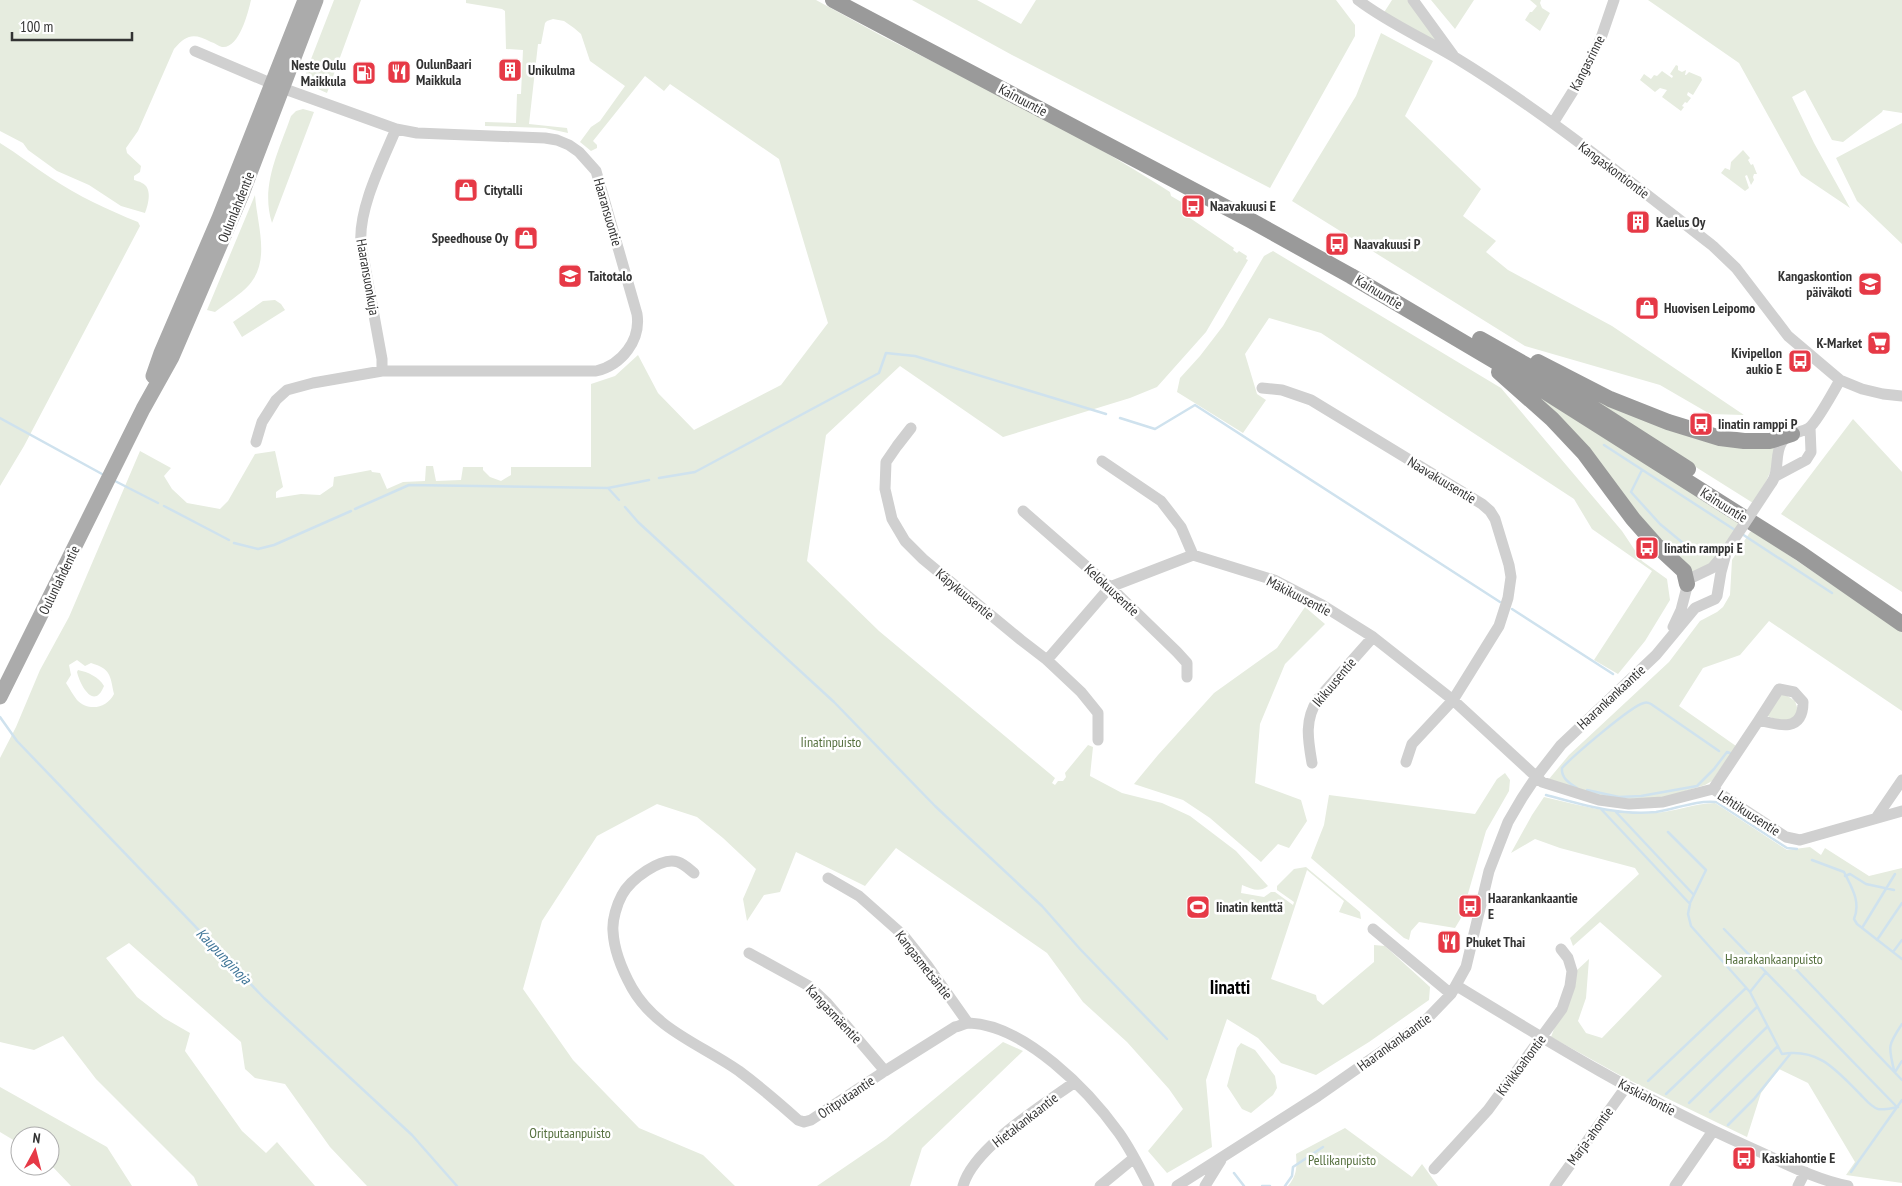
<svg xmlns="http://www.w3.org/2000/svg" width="1902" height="1186" font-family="'PT Sans Narrow',sans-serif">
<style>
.green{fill:#e6ecdf;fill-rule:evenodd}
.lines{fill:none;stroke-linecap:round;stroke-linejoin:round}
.stream{stroke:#cfe2ee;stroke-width:2.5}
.minor{stroke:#d0d0d0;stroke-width:11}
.major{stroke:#ababab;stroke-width:15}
.highway{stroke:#9a9a9a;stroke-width:16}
.minor-bridge{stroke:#d0d0d0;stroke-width:11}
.labels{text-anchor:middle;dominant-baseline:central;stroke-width:5;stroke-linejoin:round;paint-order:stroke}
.street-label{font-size:14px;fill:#333;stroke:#fff}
.poi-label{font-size:14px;font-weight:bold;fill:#333;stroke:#fff;text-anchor:start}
.park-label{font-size:14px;fill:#56703f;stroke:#fff}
.water-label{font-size:15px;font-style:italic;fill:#3f7597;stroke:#fff}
.district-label{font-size:19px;font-weight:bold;fill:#000;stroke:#fff}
</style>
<rect width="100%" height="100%" fill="#fff"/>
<path class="green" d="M0,0H251C248,13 239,49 222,47C218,46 215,43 211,42C194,33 187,34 174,49L138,131L126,148L127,153L141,166L140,172L134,176V180C136,181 139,181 142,183C153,188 148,205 145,213L121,206L89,185L57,171L28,150L23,143L0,131Z
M334,0H361L327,93C316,88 308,85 306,72Z
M466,0H816L882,36L995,93L1010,103L1018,104C1070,132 1121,160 1170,192L1171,196L1183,203L1186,213L1190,218L1234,248L1233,250L1237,253L1239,251L1247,256L1246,259L1248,260L1206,332L1157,387L1130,398L1003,437L900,366L826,435L807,561L879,631L1055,778L1052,783L1055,785L1058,781H1063L1066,777L1065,773L1088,745L1093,747L1090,776L1122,793L1162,803L1190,816L1236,851L1268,886C1259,893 1252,889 1242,885L1241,893L1264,897L1271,892H1275L1293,905L1294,902L1277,890V886L1294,869L1306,867L1360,912L1361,919L1339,912L1344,901L1307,870L1271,979L1316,995L1317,1000L1323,1005L1374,962V945L1385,946L1430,987L1429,1000L1369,1042L1316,1075L1281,1063L1258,1038L1227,1019L1206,1080L1212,1147L1167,1173L1148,1151L1183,1109L1169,1089L1127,1042L1083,1002L1047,953L896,848L865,886L796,852L780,892L764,895L747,921L743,899L756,869L723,838L697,817L657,804L597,836L542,921L523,989L573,1060L639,1128L703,1155L735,1186H367L330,1147L285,1084L255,1078L245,1069L241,1042L129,943L106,958L137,997L164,1018L190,1033L185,1051L242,1131L266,1153L277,1142L315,1186H198L194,1177L96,1079L63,1036L34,1050L0,1042V758L16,727L40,670L69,617L140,451L171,468L164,476L172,489L187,503L220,509L228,501L255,454L275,451L283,487L276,492V498L301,494L320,495L333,486L334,477L371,470L372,472L380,473L387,489L403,482L425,481L426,466H433L436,481L461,480L463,467H483V470L490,477L501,481L511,475V467H591V384L615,376L638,355L658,393L694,430L781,385L828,323L779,159L670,84L664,91L645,76L593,141L597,145V148L591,151L580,142L591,127L600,121L625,86L590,61L581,34L574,28L564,21L553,19L547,21L545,23L541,44H538L529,124L567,128L568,133L545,128L485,126V122L516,123L517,94H521L523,50L506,49L505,11L502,9L466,3ZM77,660L85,666L91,663C111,669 110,675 114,694C107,708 89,712 77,700C73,695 70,689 66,683L71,675L69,665Z
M912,0H977L1021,24L1036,0H1336L1355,25V36L1270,188L1012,55Z
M1392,0H1410L1447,51L1383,14Z
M1431,0H1474L1455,29Z
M1530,0H1541L1540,3L1542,8L1550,13L1540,31L1525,20L1530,12H1532L1537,6Z
M1648,0H1902V113L1883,110L1882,112L1843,142L1832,140L1805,90L1792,97L1814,143L1850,208L1801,175L1739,63Z
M1381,33L1433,61L1405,116L1481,189L1463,216L1496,241L1486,252L1508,270L1612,326L1744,415L1710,414L1660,385L1525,346L1292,201L1356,96Z
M1676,65L1678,66V70L1682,72L1686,70L1685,75H1686L1689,72L1701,77L1702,80L1693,95L1688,92L1687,95L1691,98L1687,103L1685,102L1682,106L1684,107L1681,111L1662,97L1667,90L1660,88L1655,92L1640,80L1644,74L1651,79L1654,75L1657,76L1662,71L1672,78L1673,76L1670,74Z
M303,109L314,112L272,223C260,186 279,151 291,116L296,111Z
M1902,123V244L1857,201L1836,158Z
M0,143C18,154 34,167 51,178C78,196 108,210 138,222L140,226L24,446L0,486Z
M1743,150L1750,158L1748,160L1751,165L1753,164L1757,174H1754L1753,177L1754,180L1751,185L1747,175L1745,176L1749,188L1745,191L1721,173L1725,168L1730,170L1731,162Z
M255,195C257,225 271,260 249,285C240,295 226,303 215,312L207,310Z
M1273,251L1501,388L1622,531L1642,561L1667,579L1670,600L1645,641L1618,674L1594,660L1652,571L1592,529L1574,499L1321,333L1269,318L1245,354L1257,394L1266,400L1243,433L1177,392L1180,378L1200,356L1223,326L1264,256Z
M275,300L281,304L285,310L242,337L233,322L263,301Z
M1515,381L1740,523L1711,563L1689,574Z
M1567,386L1607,403L1775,443C1774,470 1767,482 1753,503Z
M1853,419L1902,472V592L1781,514Z
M1753,531L1902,632V711L1769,621L1740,655L1703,668L1679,706L1736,746L1712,781L1705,785L1663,798L1630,799L1600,796L1549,779L1569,755L1669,662L1700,621L1717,612L1723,607L1730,595L1732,560L1750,532Z
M1305,607L1325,624L1285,664L1260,724L1255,783L1301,800L1307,821L1289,848L1278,844L1261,862L1210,818L1183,800L1134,784L1158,755L1214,693L1277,648Z
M78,670C88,672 99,677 104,686C94,711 80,685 77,672Z
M1781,695H1786L1795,701L1798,710L1794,719L1781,721L1767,716Z
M1505,773L1510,780L1509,791L1486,831L1461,918L1455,928L1419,922L1411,931L1409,940L1404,938L1311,858L1324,825L1329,795L1475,814L1497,779Z
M1544,797C1582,806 1615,815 1654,813C1675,812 1694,803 1715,803L1787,850L1810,847L1821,855L1825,848L1869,876L1902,868V1183L1846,1175L1855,1162L1808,1083L1779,1069L1761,1093L1747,1137L1625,1078L1551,1037L1576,971L1589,959L1586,998L1578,1021L1586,1033L1602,1038L1662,976L1600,922L1573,946L1570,938L1639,874L1635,868L1560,848L1535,839L1511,853L1532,815Z
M1003,1042L1023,1051L922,1148L910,1186H817L886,1139Z
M1241,1043L1255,1050L1275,1076L1277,1088L1273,1095L1251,1113L1242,1109L1227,1086L1237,1048Z
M0,1087L107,1147L132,1186H71L50,1164V1136H20V1144L0,1132Z
M1345,1128L1412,1177L1422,1164L1438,1186H1288C1297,1176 1297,1167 1296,1154Z"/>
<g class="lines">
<path class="stream" d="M0,418L102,474
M1120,418L1155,429L1195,405L1500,602
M1604,445L1735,530
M1642,470L1631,492L1660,524L1695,553
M659,478L695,472L879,373L886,353L915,356L1106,414
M115,481L158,503
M608,488L649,480
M164,506L229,540
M625,507L638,522L834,702L935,806L1042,906L1080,949L1167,1039
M355,509L409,485L608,488L619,500
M1742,534L1832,593
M234,543L258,549L274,545L351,511
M1512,609L1613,674
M0,717L17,741L264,998L412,1135L457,1186
M1577,788C1569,783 1561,778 1562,768C1572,757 1632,705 1644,703C1646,702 1649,703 1651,704L1719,751
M1587,790L1619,797L1641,796L1697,786L1714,769L1727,752L1730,753
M1546,795C1581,804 1618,816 1656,812C1676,809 1696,800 1716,802L1787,848L1797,849
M1601,809L1690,904L1688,914L1691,926L1750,992L1782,1054C1819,1048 1836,1070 1860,1094C1865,1099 1871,1107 1878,1109C1884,1110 1892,1108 1898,1107
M1615,811L1693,894
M1668,832L1706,870L1690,903
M1812,860L1844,872C1852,888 1861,902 1854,919L1857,924L1902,959
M1845,876L1850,874L1866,884L1894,890
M1862,928L1895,874
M1724,929L1897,1107
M1877,940L1902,903
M1893,952L1902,940
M1792,965L1902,1080
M1750,992L1766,972
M1894,1070C1888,1046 1888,1045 1902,1024
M1895,1072L1902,1061
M1648,1081L1746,988
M1666,1094L1757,1007
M1689,1103L1767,1027
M1710,1112L1778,1046
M1728,1125L1754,1099L1791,1053
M1851,1172L1902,1100
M1234,1173L1244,1186
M1262,1186H1270
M1285,1186L1292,1176L1293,1167L1323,1147"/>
<path class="minor" d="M1358,0C1388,23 1423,38 1456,58C1546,113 1629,181 1713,246L1736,268L1788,336L1840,380L1862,389L1883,394L1902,396
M1413,0L1453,55
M195,51L282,88L396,129L417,133L545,138L557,140L569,145L579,152L596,171L637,314C641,340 622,365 596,371H382L313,383L287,390L276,400L262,422L256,442
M1553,123L1580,80L1601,38L1614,0
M382,371V359L361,244C358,209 382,162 396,129
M1262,388L1282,390L1311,400L1482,504L1490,511L1495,519L1509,565L1511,577L1508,598L1499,626L1453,700L1412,744L1406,762
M911,428L897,446L886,462L885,489L892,519L905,541L923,559L1021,640L1047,660L1081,692L1098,713V740
M1102,461L1161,501L1181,527L1193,555
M1776,476L1806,460L1811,452L1810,427
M1772,482C1780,470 1774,454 1782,442C1787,433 1800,433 1809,428C1816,423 1835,389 1840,380
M1023,511L1110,587L1177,652L1187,663V677
M1673,627L1681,610L1689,579L1712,568L1724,554
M1047,660L1110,587L1193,555L1274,580L1322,605L1373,637L1453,700L1542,782L1599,800L1629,804L1663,802L1713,789L1786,837L1800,840L1902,811
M1312,763C1308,740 1304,720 1318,699L1373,637
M1713,789L1759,720C1780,726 1803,732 1803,702L1794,692L1779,689L1759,720
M1876,818L1902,780
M694,873C689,869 684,864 678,862C661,856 630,880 622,895C617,904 612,920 613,931C614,952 622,970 632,988C656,1030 702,1045 739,1071C759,1086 779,1103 798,1120L804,1122L811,1120L885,1071L955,1027C960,1026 965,1023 969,1023C1025,1025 1089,1091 1119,1133C1131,1150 1140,1168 1149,1186
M828,878L859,896L903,935L927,965L968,1023
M1373,929L1451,994
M749,953L809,986L827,1003L885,1071
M1457,986C1552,1044 1647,1102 1749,1147C1781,1161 1813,1179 1848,1186
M1434,1169L1488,1110L1562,1009L1570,986L1572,971L1568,958L1561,949
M963,1186C973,1148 1043,1105 1075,1082
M1100,1186L1134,1158
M1177,1186L1318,1096L1424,1022L1451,994L1466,967L1489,871L1508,822L1522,798L1536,777L1561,745L1656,655L1695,608L1715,599L1717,596L1721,572L1727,550
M1205,1186L1221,1160
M1555,1186L1626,1087
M1675,1186L1713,1131
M1798,1186L1805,1172"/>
<path class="major" d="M153,376L161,353L219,218L305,0
M0,697L143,409L172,357L242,194L316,0"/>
<path class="highway" d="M833,0L1250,220L1351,276L1522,377L1800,553L1902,624
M1480,339L1526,365L1688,469
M1538,362L1610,399L1668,422L1720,438L1744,441H1770L1792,434
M1499,372L1552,419L1584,453L1633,519L1656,545L1684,571L1687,584"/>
<path class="minor-bridge" d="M1729,547L1772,482"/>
</g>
<defs>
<g id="building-square" transform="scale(1.25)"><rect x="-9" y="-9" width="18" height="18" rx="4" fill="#e63946" stroke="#fff"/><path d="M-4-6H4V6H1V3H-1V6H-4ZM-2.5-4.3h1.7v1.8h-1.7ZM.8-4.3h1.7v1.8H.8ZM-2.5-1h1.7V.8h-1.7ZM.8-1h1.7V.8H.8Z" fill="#fff"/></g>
<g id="restaurant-square" transform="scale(1.25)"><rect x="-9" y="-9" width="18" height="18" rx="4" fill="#e63946" stroke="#fff"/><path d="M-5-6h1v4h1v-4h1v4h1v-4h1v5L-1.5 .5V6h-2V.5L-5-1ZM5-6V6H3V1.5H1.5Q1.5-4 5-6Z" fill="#fff"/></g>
<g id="fuel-square" transform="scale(1.25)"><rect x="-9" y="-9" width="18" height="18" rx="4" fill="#e63946" stroke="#fff"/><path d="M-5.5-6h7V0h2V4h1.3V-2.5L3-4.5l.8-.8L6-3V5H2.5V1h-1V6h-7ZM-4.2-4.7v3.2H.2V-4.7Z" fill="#fff"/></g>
<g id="shop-square" transform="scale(1.25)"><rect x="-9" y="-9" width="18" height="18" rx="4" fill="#e63946" stroke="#fff"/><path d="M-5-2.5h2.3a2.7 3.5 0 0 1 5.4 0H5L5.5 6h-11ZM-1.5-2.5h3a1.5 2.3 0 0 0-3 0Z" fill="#fff"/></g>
<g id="bus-square" transform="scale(1.25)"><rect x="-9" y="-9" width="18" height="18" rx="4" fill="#e63946" stroke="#fff"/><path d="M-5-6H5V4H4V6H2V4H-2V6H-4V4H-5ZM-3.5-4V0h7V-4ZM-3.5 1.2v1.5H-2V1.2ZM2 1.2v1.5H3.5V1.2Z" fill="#fff"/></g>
<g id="school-square" transform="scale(1.25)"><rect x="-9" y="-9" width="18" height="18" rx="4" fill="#e63946" stroke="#fff"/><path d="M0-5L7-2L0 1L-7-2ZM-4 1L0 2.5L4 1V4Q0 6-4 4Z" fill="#fff"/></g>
<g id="supermarket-square" transform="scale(1.25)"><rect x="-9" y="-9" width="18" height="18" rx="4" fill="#e63946" stroke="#fff"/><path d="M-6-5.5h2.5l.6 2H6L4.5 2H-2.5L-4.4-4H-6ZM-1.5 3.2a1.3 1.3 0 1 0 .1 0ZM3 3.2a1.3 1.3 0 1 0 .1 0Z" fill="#fff"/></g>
<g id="stadium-square" transform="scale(1.25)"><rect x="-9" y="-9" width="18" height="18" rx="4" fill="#e63946" stroke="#fff"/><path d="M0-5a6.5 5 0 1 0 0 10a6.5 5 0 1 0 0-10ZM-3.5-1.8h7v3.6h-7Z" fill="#fff"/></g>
</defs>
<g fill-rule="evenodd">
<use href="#building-square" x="510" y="70"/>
<use href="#restaurant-square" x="399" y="72"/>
<use href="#fuel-square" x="364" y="73"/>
<use href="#shop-square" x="466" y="190"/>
<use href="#bus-square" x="1193" y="206"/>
<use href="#building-square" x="1638" y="222"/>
<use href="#shop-square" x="526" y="238"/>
<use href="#bus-square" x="1337" y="244"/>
<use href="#school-square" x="570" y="276"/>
<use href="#school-square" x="1870" y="284"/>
<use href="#shop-square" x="1647" y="308"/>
<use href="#supermarket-square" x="1879" y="343"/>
<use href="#bus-square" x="1800" y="361"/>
<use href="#bus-square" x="1701" y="424"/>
<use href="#bus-square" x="1647" y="548"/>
<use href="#bus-square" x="1470" y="906"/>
<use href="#stadium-square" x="1198" y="907"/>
<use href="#restaurant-square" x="1449" y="942"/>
<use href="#bus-square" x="1744" y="1158"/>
</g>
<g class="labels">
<g class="street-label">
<text transform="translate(1587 63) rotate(-63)">Kangasrinne</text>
<text transform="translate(1023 100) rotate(28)">Kainuuntie</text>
<text transform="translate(1614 170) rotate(37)">Kangaskontiontie</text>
<text transform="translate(236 207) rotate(-68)">Oulunlahdentie</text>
<text transform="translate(608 212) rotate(74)">Haaransuontie</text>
<text transform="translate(368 277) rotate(80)">Haaransuonkuja</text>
<text transform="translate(1379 292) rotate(31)">Kainuuntie</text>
<text transform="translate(1442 480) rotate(31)">Naavakuusentie</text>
<text transform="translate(1724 505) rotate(32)">Kainuuntie</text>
<text transform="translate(59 580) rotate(-64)">Oulunlahdentie</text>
<text transform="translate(1112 590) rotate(43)">Kelokuusentie</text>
<text transform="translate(965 594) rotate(40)">Käpykuusentie</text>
<text transform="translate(1299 596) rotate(27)">Mäkikuusentie</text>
<text transform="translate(1334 682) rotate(-50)">Ikikuusentie</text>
<text transform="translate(1611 697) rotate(-43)">Haarankankaantie</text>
<text transform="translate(1749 813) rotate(33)">Lehtikuusentie</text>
<text transform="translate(924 965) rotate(52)">Kangasmetsäntie</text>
<text transform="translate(834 1014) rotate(47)">Kangasmäentie</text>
<text transform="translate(1394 1042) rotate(-36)">Haarankankaantie</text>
<text transform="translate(1521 1065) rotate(-53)">Kivikkoahontie</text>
<text transform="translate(846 1097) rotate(-34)">Oritputaantie</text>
<text transform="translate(1647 1097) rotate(28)">Kaskiahontie</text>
<text transform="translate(1025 1120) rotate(-38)">Hietakankaantie</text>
<text transform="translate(1590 1136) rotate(-54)">Marja-ahontie</text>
</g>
<g class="poi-label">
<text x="416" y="64">OulunBaari<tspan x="416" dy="16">Maikkula</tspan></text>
<text x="346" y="65" text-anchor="end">Neste Oulu<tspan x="346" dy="16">Maikkula</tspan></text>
<text x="528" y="70">Unikulma</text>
<text x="484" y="190">Citytalli</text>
<text x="1210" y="206">Naavakuusi E</text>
<text x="1656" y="222">Kaelus Oy</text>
<text x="508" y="238" text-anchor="end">Speedhouse Oy</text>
<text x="1354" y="244">Naavakuusi P</text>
<text x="588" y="276">Taitotalo</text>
<text x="1852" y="276" text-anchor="end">Kangaskontion<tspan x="1852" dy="16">päiväkoti</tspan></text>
<text x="1664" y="308">Huovisen Leipomo</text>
<text x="1862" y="343" text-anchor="end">K-Market</text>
<text x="1782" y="353" text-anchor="end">Kivipellon<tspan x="1782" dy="16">aukio E</tspan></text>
<text x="1718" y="424">Iinatin ramppi P</text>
<text x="1664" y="548">Iinatin ramppi E</text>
<text x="1488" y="898">Haarankankaantie<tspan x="1488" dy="16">E</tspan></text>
<text x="1216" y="907">Iinatin kenttä</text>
<text x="1466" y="942">Phuket Thai</text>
<text x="1762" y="1158">Kaskiahontie E</text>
</g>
<g class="park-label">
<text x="831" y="742">Iinatinpuisto</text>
<text x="1774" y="959">Haarakankaanpuisto</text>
<text x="570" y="1133">Oritputaanpuisto</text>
<text x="1342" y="1160">Pellikanpuisto</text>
</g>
<g class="water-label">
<text transform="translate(224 956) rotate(46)">Kaupunginoja</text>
</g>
<g class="district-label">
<text x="1230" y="987">Iinatti</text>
</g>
</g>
<g transform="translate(35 1151) rotate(7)"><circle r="24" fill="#ffffff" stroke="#adadad"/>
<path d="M0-4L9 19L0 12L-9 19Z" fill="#e63946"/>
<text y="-8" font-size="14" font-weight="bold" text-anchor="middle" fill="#333333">N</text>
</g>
<path d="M12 32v8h120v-8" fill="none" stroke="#333333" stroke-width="2.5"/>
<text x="20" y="32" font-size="15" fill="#333333" stroke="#ffffff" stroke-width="4" paint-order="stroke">100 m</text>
</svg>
